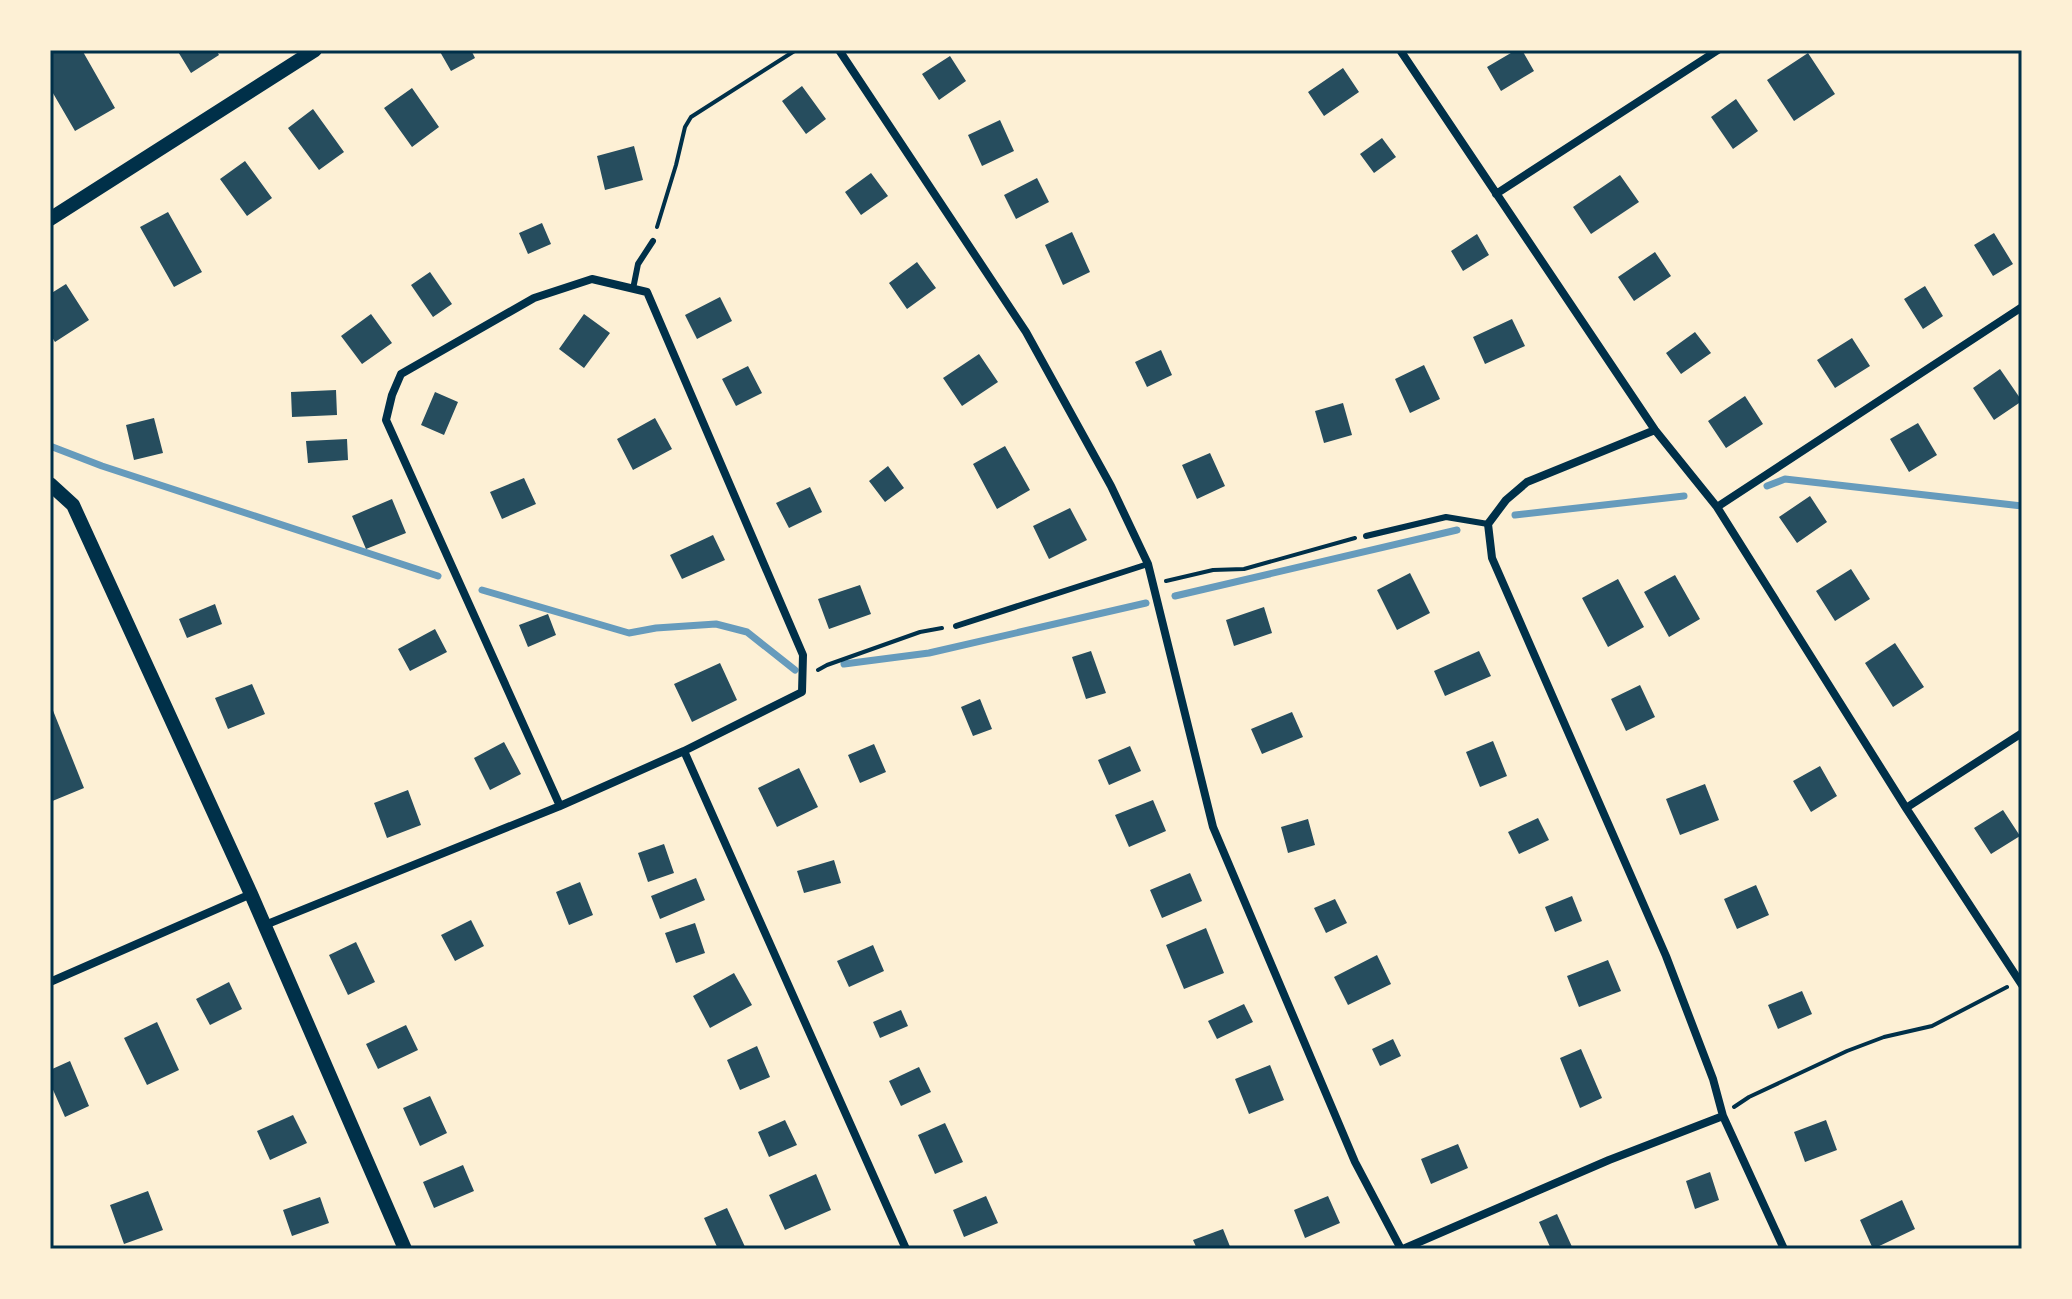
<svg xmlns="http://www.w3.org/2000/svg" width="2072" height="1299" font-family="Ubuntu,sans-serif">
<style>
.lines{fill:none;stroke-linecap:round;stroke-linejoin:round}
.stream{stroke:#669bbc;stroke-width:7}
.building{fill:#264d5e}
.path{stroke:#003049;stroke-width:4}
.service{stroke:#003049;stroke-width:6}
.minor{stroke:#003049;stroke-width:8}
.tertiary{stroke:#003049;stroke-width:14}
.neatline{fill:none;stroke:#003049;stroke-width:3}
</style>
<rect width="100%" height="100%" fill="#fdf0d5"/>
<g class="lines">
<path class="stream" d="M50,446L102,466L438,576
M1767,486L1785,479L2022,506
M1515,515L1684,496
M482,590L629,633L656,628L716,624L747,632L795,670
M1175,596L1457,530
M844,664L929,653L1146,603"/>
</g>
<path class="building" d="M50,50H82L115,108L75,131L50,88Z
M177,50H216L219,55L191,73Z
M439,50H471L475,58L451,71Z
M1516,50H1522L1534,71L1501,91L1487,67Z
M1808,53L1835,94L1794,121L1767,80Z
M950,56L966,81L939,100L922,74Z
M1343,68L1359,92L1324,116L1308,92Z
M802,86L826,119L806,134L782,101Z
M412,88L439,127L412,147L384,108Z
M1736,99L1758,131L1733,149L1711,117Z
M313,109L344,152L319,170L288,128Z
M1000,120L1014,151L982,166L968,135Z
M1382,138L1396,157L1374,173L1360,154Z
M634,146L643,180L605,190L597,156Z
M245,161L272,198L247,216L220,179Z
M871,173L888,196L861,215L845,192Z
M1620,175L1639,202L1591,234L1573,207Z
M1037,178L1049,202L1016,219L1004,195Z
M168,212L202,272L174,287L140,227Z
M542,223L551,244L528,254L519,233Z
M1072,232L1090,272L1063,285L1045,245Z
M1994,233L2013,264L1993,276L1974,245Z
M1477,234L1489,255L1463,271L1451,251Z
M1655,252L1671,276L1634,301L1618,277Z
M917,262L936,288L907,309L889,283Z
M430,272L452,304L433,317L411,285Z
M66,284L89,320L55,342L50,334V294Z
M1925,286L1943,316L1923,329L1904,299Z
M720,297L732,321L697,339L685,315Z
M371,314L392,343L362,364L341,336Z
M584,314L610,333L584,368L559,349Z
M1512,319L1525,346L1485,364L1473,337Z
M1695,332L1711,353L1681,374L1666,353Z
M1852,338L1870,366L1835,388L1817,360Z
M1161,350L1172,375L1147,387L1135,362Z
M979,354L998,382L962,406L943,378Z
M1424,365L1440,399L1410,413L1395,379Z
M748,366L762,393L736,406L722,379Z
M2000,369L2022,401L1994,420L1973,388Z
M336,390L337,415L292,417L291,392Z
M435,392L458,402L444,435L421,425Z
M1745,396L1763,424L1726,448L1708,421Z
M1343,403L1352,435L1324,443L1315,411Z
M154,418L163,453L134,460L126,425Z
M655,418L672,449L633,470L617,439Z
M1918,423L1937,455L1909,472L1890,439Z
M347,439L348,460L308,463L306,441Z
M1005,446L1030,490L997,509L973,464Z
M1210,453L1225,486L1197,499L1182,465Z
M888,466L904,488L885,502L869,481Z
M524,478L536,504L502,519L490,492Z
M810,487L822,512L789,528L776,503Z
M1810,496L1827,522L1797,543L1779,517Z
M392,499L406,533L366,549L352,516Z
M1070,508L1087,540L1049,559L1033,526Z
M713,535L725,560L682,579L670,555Z
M1851,569L1870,599L1835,621L1816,591Z
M1410,573L1430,613L1397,630L1377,590Z
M1675,575L1700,619L1669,637L1644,592Z
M1618,579L1644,627L1608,647L1582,598Z
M860,585L871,614L829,629L818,599Z
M215,604L222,624L187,638L179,619Z
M1264,607L1272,633L1234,646L1226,620Z
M548,614L556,635L528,647L519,625Z
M435,629L447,652L410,671L398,649Z
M1895,643L1924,687L1893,707L1865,663Z
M1091,651L1106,693L1086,699L1072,657Z
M1479,651L1491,676L1445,696L1434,671Z
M720,663L737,700L692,722L674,684Z
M252,684L265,714L228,729L215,698Z
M1640,685L1655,717L1626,731L1611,699Z
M980,699L992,729L973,736L961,707Z
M50,703L84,788L50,802Z
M1292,712L1303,737L1262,754L1251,729Z
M1493,741L1507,776L1480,787L1466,752Z
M504,742L521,774L490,790L474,758Z
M874,744L886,772L860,783L848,755Z
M1130,746L1141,771L1109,785L1098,760Z
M1820,766L1837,796L1811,812L1793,781Z
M799,768L818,807L777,827L758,788Z
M1705,784L1719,820L1680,835L1666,799Z
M408,790L421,825L387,838L374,803Z
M1153,800L1166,831L1129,847L1115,815Z
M2003,810L2020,836L1991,854L1974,828Z
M1538,818L1549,840L1519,854L1508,832Z
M1308,819L1315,845L1288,853L1281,827Z
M664,844L674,873L648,882L638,853Z
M834,860L841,883L804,893L797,871Z
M1190,873L1202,901L1162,918L1150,890Z
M696,878L705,900L660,919L651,896Z
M580,882L593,915L569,925L556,892Z
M1756,885L1769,915L1737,929L1724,899Z
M1572,896L1582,921L1555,932L1545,907Z
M1335,899L1347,923L1326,933L1314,908Z
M471,920L484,946L455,961L441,935Z
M695,923L705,953L676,963L665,933Z
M1206,928L1224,973L1184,989L1166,945Z
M356,942L375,982L348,995L329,955Z
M873,945L884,971L849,987L837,961Z
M1377,955L1391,984L1348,1005L1334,977Z
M1608,960L1621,991L1579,1007L1567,976Z
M734,973L752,1005L710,1028L693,996Z
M229,982L242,1009L210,1025L196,999Z
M1802,991L1812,1014L1778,1029L1768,1005Z
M1244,1004L1253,1022L1217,1039L1208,1021Z
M901,1010L908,1026L880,1038L873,1022Z
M157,1022L179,1070L147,1085L124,1038Z
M406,1025L418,1050L378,1069L366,1044Z
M1393,1039L1401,1056L1380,1066L1372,1049Z
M757,1046L770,1077L740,1090L727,1060Z
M1581,1049L1602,1098L1580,1108L1560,1058Z
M70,1061L89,1106L65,1117L50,1083V1070Z
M1270,1065L1284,1100L1249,1114L1235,1079Z
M919,1067L931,1092L901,1106L889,1081Z
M430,1096L447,1133L420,1146L403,1108Z
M293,1115L307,1143L270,1160L257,1131Z
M785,1120L797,1145L769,1157L758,1132Z
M1826,1120L1837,1150L1805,1162L1794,1132Z
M945,1123L963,1162L935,1174L918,1135Z
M1458,1144L1468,1168L1431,1184L1421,1159Z
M463,1165L474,1191L434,1208L423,1182Z
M1710,1172L1719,1200L1695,1209L1686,1181Z
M816,1174L831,1210L785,1230L769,1195Z
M148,1191L163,1230L124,1244L110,1205Z
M986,1196L998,1223L964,1237L953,1210Z
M1328,1196L1340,1223L1305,1238L1294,1210Z
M320,1197L329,1223L292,1236L283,1210Z
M1902,1200L1915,1229L1873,1249L1860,1220Z
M727,1208L746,1249H718L704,1218Z
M1557,1214L1573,1249H1551L1539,1222Z
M1223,1229L1231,1249H1197L1193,1240Z"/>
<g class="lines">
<path class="path" d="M657,227L676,165L685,127L691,117L796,50
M1166,581L1213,570L1244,569L1355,538
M818,670L827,665L920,632L942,628
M1734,1107L1749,1097L1847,1051L1884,1037L1932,1026L2007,987"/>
<path class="service" d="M633,289L638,264L653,241
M1366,536L1446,517L1488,524
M956,626L1148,564"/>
<path class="minor" d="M839,50L1026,332L1111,486L1148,564L1213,827L1355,1162L1401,1249
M1400,50L1655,430L1717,507L1906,808L2022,985
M1496,194L1718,50
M1655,430L1527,482L1506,500L1488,524L1492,558L1666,956L1713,1079L1723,1116L1784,1249
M1717,507L2022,307
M684,751L906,1249
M1906,808L2022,733
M265,925L560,806L684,751L802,692L803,655L647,292L592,279L534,298L401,374L392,395L386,420L560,806
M50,982L251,894
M1403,1249L1609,1160L1723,1116"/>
<path class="tertiary" d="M50,219L315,50
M50,484L73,505L251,894L405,1249"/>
</g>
<rect width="2072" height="1299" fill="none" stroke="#fdf0d5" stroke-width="104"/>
<rect x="52" y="52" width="1968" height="1195" class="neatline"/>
</svg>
